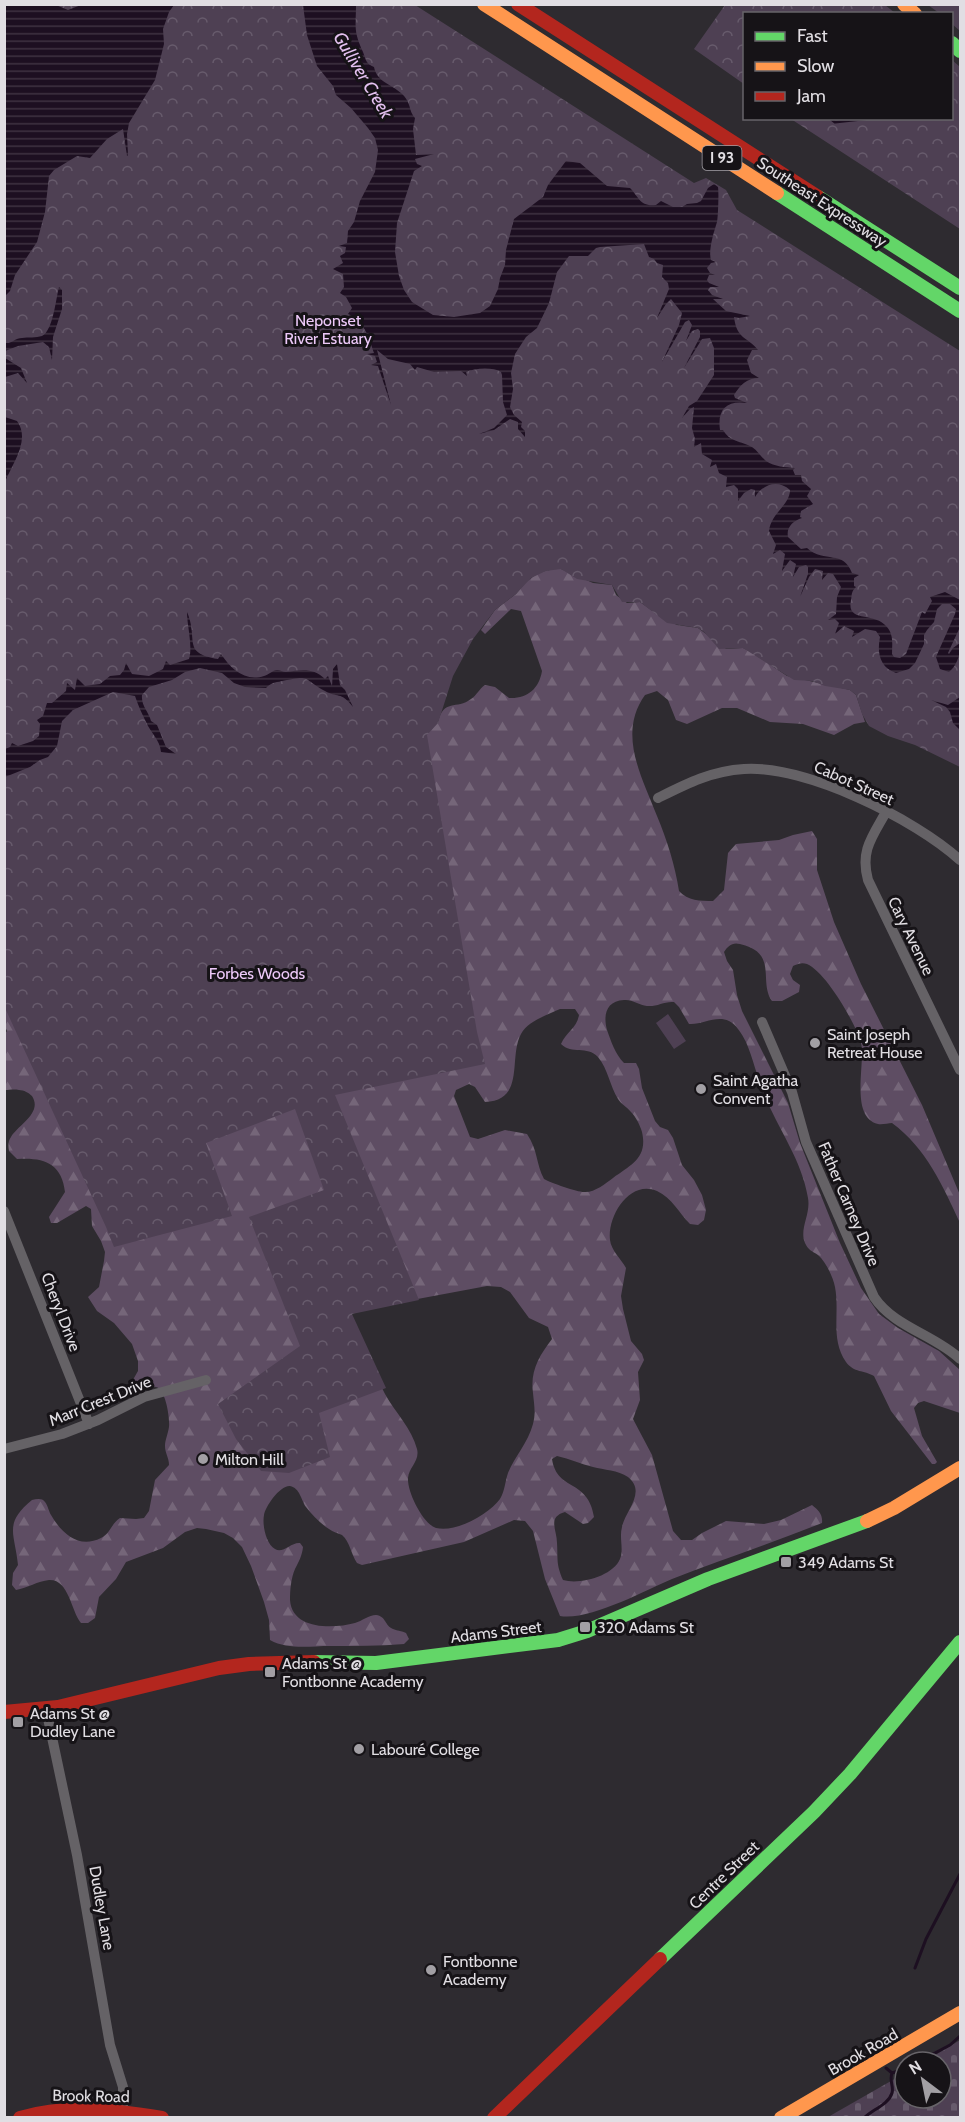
<svg xmlns="http://www.w3.org/2000/svg" width="965" height="2122" font-family="Cabin,sans-serif">
<style>
.grass{fill:#4e4053}
.forest{fill:url(#forest-firs);fill-rule:evenodd}
.cemetery{fill:url(#cemetery-stones)}
.park{fill:url(#park-crowns)}
.water{fill:url(#water-rules)}
.lines{fill:none;stroke-linecap:round;stroke-linejoin:round}
.stream{stroke:#1d0f21;stroke-width:3}
.street{stroke:#656266;stroke-width:10}
.fast{stroke:#63d668;stroke-width:14}
.slow{stroke:#ff974d;stroke-width:14}
.jam{stroke:#b3261e;stroke-width:14}
.poi-dot{fill:#a29fa4;stroke:#161317;stroke-width:2}
.labels{text-anchor:middle;dominant-baseline:central;stroke-width:6;stroke-linejoin:round;paint-order:stroke}
.shield{fill:#161317;stroke:#a4a1a6;stroke-width:1.5}
.shield-label{font-size:15px;font-weight:bold;fill:#e1dee3}
.street-label{font-size:16px;fill:#e1dee3;stroke:#161317}
.park-label{font-size:16px;fill:#edc9f9;stroke:#161317}
.poi-label{font-size:16px;fill:#e1dee3;stroke:#161317;text-anchor:start}
.water-label{font-size:18px;font-style:italic;fill:#e4c1f0;stroke:#161317}
</style>
<defs>
<pattern id="forest-firs" width="22" height="20" patternUnits="userSpaceOnUse" patternTransform="scale(1.5)"><rect width="22" height="20" fill="#5e4d63"/><path d="M5 1l3.5 6h-7zM16 11l3.5 6h-7z" fill="#756679"/></pattern>
<pattern id="cemetery-stones" width="16" height="16" patternUnits="userSpaceOnUse" patternTransform="scale(1.5)"><rect width="16" height="16" fill="#4e4053"/><path d="M2 7V4a2 2 0 0 1 4 0v3zM10 15v-3a2 2 0 0 1 4 0v3z" fill="#675b6c"/></pattern>
<pattern id="park-crowns" width="20" height="18" patternUnits="userSpaceOnUse" patternTransform="scale(1.5)"><rect width="20" height="18" fill="#4e4053"/><path d="M2 6a3 3 0 1 1 6 0M12 15a3 3 0 1 1 6 0" fill="none" stroke="#675b6c"/></pattern>
<pattern id="water-rules" width="6" height="5" patternUnits="userSpaceOnUse" patternTransform="scale(1.5)"><rect width="6" height="5" fill="#1d0f21"/><path d="M0 2.5h6" fill="none" stroke="#3e3241"/></pattern>
</defs>
<rect width="100%" height="100%" fill="#2e2b30"/>
<path class="grass" d="M928,5H960V31L952,24V14L939,13Z
M668,1014L686,1041L674,1049L656,1023Z"/>
<path class="forest" d="M554,569H561L593,583L612,585L616,595L627,603L640,602L662,618L677,625L698,628L726,649L743,648L751,652L787,676L850,690L856,695L865,722L854,724L834,735L803,724L770,722L737,708H722L687,724L676,720L668,700L657,691L645,695C617,734 642,777 657,816C667,840 675,865 679,891C688,901 700,901 713,901L724,890L728,853L736,844L779,840L793,835L812,831L817,839V870L834,922L861,984L922,1105L960,1195V1223C943,1186 926,1148 892,1123C888,1123 882,1125 878,1124C849,1117 866,1062 861,1043C856,1024 826,972 807,964C802,962 797,964 793,966L790,974L793,980L800,985L799,992L782,1001H772C758,981 779,953 740,944C732,942 728,946 724,952L727,961L733,970L737,995L742,1011L788,1103L800,1143L840,1243L861,1288L879,1314L898,1328L939,1351L960,1370V1413L924,1401L918,1403L914,1408L922,1436L937,1462L935,1464H932L891,1411L874,1376C864,1370 854,1373 846,1362C830,1339 840,1313 835,1287C833,1277 826,1262 818,1255C812,1251 808,1250 805,1243C799,1229 811,1214 808,1198C802,1160 778,1129 764,1094C757,1077 753,1058 746,1042C742,1034 736,1024 729,1021C716,1015 702,1025 689,1024L679,1007L674,1002C664,1001 657,1007 647,1006C639,1005 632,999 624,1000C606,1001 603,1015 607,1030C611,1041 615,1054 624,1063H636L639,1069L642,1088L655,1121L660,1127L668,1130L673,1138L682,1165L694,1180L702,1195L706,1210L704,1220L698,1225L690,1224C679,1213 672,1198 657,1191C630,1179 607,1216 610,1240C611,1250 621,1259 626,1268L621,1296L623,1309L631,1341L642,1354L644,1360L638,1372L640,1400L633,1419L652,1455L673,1531L681,1540H692L702,1533L726,1521L764,1524L781,1520L812,1505C818,1510 823,1514 822,1523C772,1543 721,1560 672,1579C644,1591 589,1621 560,1616L545,1579L533,1531L525,1521L514,1520L464,1542L362,1565L357,1563C351,1554 350,1542 342,1535C338,1533 333,1532 329,1529C321,1524 312,1515 306,1507C301,1500 300,1488 290,1486C280,1485 265,1507 264,1515C262,1525 266,1544 275,1549C283,1554 291,1542 300,1543L303,1547C302,1556 299,1561 295,1569C291,1578 290,1590 290,1600C292,1630 333,1629 355,1623C362,1621 369,1615 376,1615C386,1616 385,1626 393,1629C398,1631 402,1631 406,1633L409,1639L404,1644C379,1646 355,1646 330,1646C310,1646 288,1650 270,1640L269,1620L264,1602L251,1566L242,1547L233,1538L224,1533L206,1529L197,1528L185,1532L163,1548L126,1562L116,1579L99,1597L95,1618L88,1623H81C71,1611 69,1579 49,1580C38,1581 27,1588 16,1590L12,1585L13,1573L18,1565C15,1533 3,1524 32,1500C37,1499 42,1498 45,1502C48,1506 49,1512 51,1515C62,1534 79,1549 101,1538C110,1534 111,1524 120,1518L136,1519L144,1518L149,1511L155,1480L169,1465C169,1458 165,1453 165,1446C165,1440 168,1434 169,1427C170,1419 166,1389 156,1387C148,1386 141,1391 132,1389L130,1385L138,1371V1361L132,1344L114,1323L97,1311L88,1297L99,1287L104,1261L105,1252L101,1241L92,1226L91,1209L86,1206L57,1223H51L49,1217L65,1192C62,1163 43,1157 17,1159L9,1151C8,1146 8,1141 11,1137C18,1125 43,1113 32,1096C29,1093 24,1090 19,1090C14,1089 9,1090 5,1090L4,1035L7,1031L4,1024V915L438,723C443,698 457,710 471,699C477,695 479,689 485,685L495,687L509,698C527,699 539,689 542,671L521,611L511,609L485,634L481,630L495,610L516,594L526,582L538,573ZM560,1009H575L579,1015C577,1028 566,1032 561,1044C572,1055 587,1045 598,1057C608,1069 610,1086 618,1099C621,1104 627,1107 631,1112C636,1117 640,1125 642,1132C648,1158 631,1165 613,1178C605,1184 594,1193 584,1192C577,1192 551,1183 544,1179C536,1164 538,1150 527,1134L505,1130L478,1139L470,1137L454,1096L456,1090L469,1084L475,1087L485,1102C526,1100 508,1058 521,1034C528,1021 547,1015 560,1009ZM487,1286L501,1287L510,1292L529,1318L548,1327L552,1339C539,1356 530,1371 533,1393C534,1404 536,1413 533,1424C528,1443 515,1456 508,1473C505,1482 505,1490 500,1499C489,1514 456,1533 436,1528C423,1524 407,1492 408,1478C409,1467 420,1461 417,1449C412,1429 395,1412 385,1394C372,1369 362,1341 350,1315L353,1312L364,1309ZM557,1456C570,1459 581,1464 593,1467C604,1470 618,1470 628,1477C647,1492 625,1511 622,1527C619,1538 624,1549 620,1559C613,1576 580,1585 563,1580C556,1564 558,1560 557,1543C557,1530 547,1517 565,1512L583,1524L588,1523L594,1517C588,1478 557,1492 552,1459Z"/>
<path class="cemetery" d="M960,2040V2117H828L905,2073V2098H941V2062H924Z"/>
<path class="park" d="M4,5H415L694,183L706,178L726,190L737,210L960,351V767L915,745L888,736L869,726L862,714L856,695L850,690L825,686L812,681L794,680L743,648L719,649L704,632L698,628L667,623L640,602H622L612,585L577,579L561,569L546,571L531,578L516,594L495,610L473,639L453,676L438,723L427,735L477,1032L485,1064L335,1095L419,1300L352,1314L386,1388L319,1413L330,1457L289,1473L261,1471L236,1439L218,1404L300,1346L249,1217L324,1190L295,1109L206,1143L232,1216L114,1247L106,1227L5,1008Z
M725,5H885L895,13L744,14V84L694,49Z
M952,60L960,67V229L791,119L952,118Z"/>
<path class="water" d="M5,4L56,5L68,10L81,5H174L169,12L163,29L164,44L155,80L129,123L127,134L128,155L127,156L123,129L107,139L90,158L77,156L54,170L49,176L45,212L37,242L15,275L10,291L5,296Z
M303,5H356C356,27 353,30 363,52C366,60 366,64 374,67C377,82 391,84 401,93C412,103 408,110 415,118L413,129L416,155L434,154L415,159L417,164L422,166L414,171L397,223L395,252L399,276L404,290L412,302L433,315L454,317L480,313L490,306L498,289L500,278L505,265L506,250L514,219L543,197L548,185L566,161L580,163L607,186L630,188C639,197 640,207 656,205L661,201L673,207H682L687,204L697,203L701,201L708,188L714,184L718,187C719,192 718,218 717,222C714,232 708,250 711,260L716,262L711,263L707,268L710,273L715,275H709L707,280L709,283L719,287H710L708,290L712,295L723,299H713L726,311L750,316L739,318L734,317C737,340 747,336 758,350H752L747,360L751,373L759,378C747,378 740,385 734,395L735,398L747,403C727,400 717,409 720,430H723C730,442 741,441 752,447C758,451 761,457 766,461C775,467 785,467 795,468L793,470L795,475H801L802,481L811,489L807,496L813,504L801,511L800,517L802,518C793,521 786,527 788,537L801,549L807,548C825,564 843,549 852,573L859,575L854,578V586L856,587C851,592 852,594 851,600C846,624 874,611 887,627C894,635 892,645 892,654L894,657L900,658L906,654L922,612L925,614L932,601L930,597L945,592L960,600V627L948,653L949,654L953,648L960,643C961,653 957,666 949,672L940,669L936,657L955,614L956,609L950,604H942L937,609L934,622L927,630L924,635V644L915,663L909,669L896,673C879,667 877,652 880,637L876,631L865,629L852,637L854,631L844,626L835,634L839,623L835,619L828,620L836,614L837,597L841,587L833,574L828,573L822,580L823,571L815,569L809,577L800,597L808,574V567L806,565L799,567L793,577L796,564L790,560L782,571L785,554L780,550L773,554L776,545L769,531C771,513 790,505 790,490C778,479 763,484 755,497V490L751,489L744,493L738,501V489L734,485L726,487L727,477L719,473L716,464L710,467L712,460L702,454L701,443L694,447L695,439L692,428L694,407L690,409L682,418L689,406L697,401L714,375V348L710,338L702,339L684,368L700,337V331L698,329L692,331L686,341L692,325L689,320L685,322L662,362L679,325L682,313L671,299L666,304L657,318L669,289L668,283L662,277L663,265L657,263L654,259L649,257L644,244L600,247L596,248L588,256H569L557,272L549,303L537,328L526,337L515,354L511,373L513,389L510,407L514,415L522,422L521,427L525,431V437L518,429V422L510,419L494,430L479,434L494,428L507,415L503,402L502,375L501,372C493,367 475,368 466,372L467,376L461,371L434,372L417,367L415,370L410,364L388,359L377,350L391,405L378,366L371,365L377,362L375,356L367,354L374,353C369,338 364,320 348,314L352,308L346,297L340,293L344,287L343,274L333,269L343,263L340,256L345,253L346,247L339,246L347,243L348,231L354,222L360,201L375,172L378,150L375,138L368,128L351,108L336,95L333,86L317,66L307,35Z
M59,287L62,290V309L53,337L52,360L49,347L43,342L18,346L5,351V343C12,344 15,338 22,338C28,337 36,338 42,336C53,331 56,298 59,287Z
M5,358L21,368L27,383L18,373L5,377Z
M5,417L17,421C31,440 12,464 5,482Z
M187,612C199,640 181,653 218,659L221,654C231,669 245,682 264,676C268,675 273,670 277,670C280,670 283,672 286,672C301,670 313,667 325,679L328,676L332,686L333,669L337,664L340,685L345,690L353,707C341,691 337,698 325,691C301,678 312,675 282,681C274,683 272,682 266,688L245,687L234,683L222,673L200,668L185,672L172,680L149,687L142,695C141,706 149,712 151,721L157,725L166,747L176,754L161,752C160,740 151,733 146,722C142,714 138,705 135,696L113,692L73,710L62,721L57,746L48,757L40,760L30,767L5,777V749L10,747L12,743L18,746L33,741L39,736L40,724L37,720L43,716L47,703H52L66,691L67,683L75,690L77,678L85,686L100,684L110,676L120,675L124,670L126,663L132,674L149,676L163,669L166,661L170,665L189,659C193,646 187,626 187,612Z
M960,697V730L953,723L950,712L946,707L931,700L948,705Z"/>
<g class="lines">
<path class="stream" d="M830,118L835,122L871,118
M915,1968L926,1939L960,1874
M918,2062L950,2045L960,2036
M886,2068L892,2073L905,2069
M864,2118C872,2110 889,2104 892,2093C894,2086 889,2081 892,2073"/>
<path class="street" d="M658,798C686,784 711,771 744,769C806,765 915,819 960,860
M886,812C872,837 860,851 868,880L960,1070
M762,1022L792,1092L806,1142L874,1297C894,1327 935,1335 960,1359
M4,1211L89,1424
M4,1449L62,1434L98,1420L144,1397L206,1380
M46,1709L77,1855L110,2045L123,2087V2111"/>
<path class="fast" d="M952,43L960,51
M777,193L960,311
M818,197L960,288
M314,1662L376,1663L558,1640L587,1631L708,1579L867,1521
M660,1959L814,1812L850,1774L960,1642"/>
<path class="slow" d="M484,4L777,193
M904,4L915,14
M867,1521L894,1508L960,1468
M781,2118L960,2013"/>
<path class="jam" d="M518,4L818,197
M4,1712L58,1707L219,1668L249,1664L314,1662
M20,2118C68,2104 114,2110 162,2118
M494,2118L660,1959"/>
</g>
<g class="poi-dot">
<circle cx="815" cy="1043" r="6"/>
<circle cx="701" cy="1089" r="6"/>
<circle cx="203" cy="1459" r="6"/>
<rect x="780" y="1556" width="12" height="12" rx="3"/>
<rect x="579" y="1621" width="12" height="12" rx="3"/>
<rect x="264" y="1666" width="12" height="12" rx="3"/>
<rect x="12" y="1716" width="12" height="12" rx="3"/>
<circle cx="359" cy="1749" r="6"/>
<circle cx="431" cy="1970" r="6"/>
</g>
<g class="labels">
<rect class="shield" x="702.5" y="146" width="39" height="24" rx="4.5"/>
<g class="shield-label">
<text x="722" y="158">I 93</text>
</g>
<g class="street-label">
<text transform="translate(822 202) rotate(33)">Southeast Expressway</text>
<text transform="translate(854 783) rotate(24)">Cabot Street</text>
<text transform="translate(911 936) rotate(64)">Cary Avenue</text>
<text transform="translate(849 1204) rotate(67)">Father Carney Drive</text>
<text transform="translate(61 1312) rotate(69)">Cheryl Drive</text>
<text transform="translate(100 1401) rotate(-22)">Marr Crest Drive</text>
<text transform="translate(496 1632) rotate(-7)">Adams Street</text>
<text transform="translate(724 1875) rotate(-44)">Centre Street</text>
<text transform="translate(102 1908) rotate(80)">Dudley Lane</text>
<text transform="translate(863 2052) rotate(-30)">Brook Road</text>
<text transform="translate(91 2096) rotate(1)">Brook Road</text>
</g>
<g class="park-label">
<text x="328" y="320">Neponset<tspan x="328" dy="18">River Estuary</tspan></text>
<text x="257" y="973">Forbes Woods</text>
</g>
<g class="poi-label">
<text x="827" y="1034">Saint Joseph<tspan x="827" dy="18">Retreat House</tspan></text>
<text x="713" y="1080">Saint Agatha<tspan x="713" dy="18">Convent</tspan></text>
<text x="215" y="1459">Milton Hill</text>
<text x="798" y="1562">349 Adams St</text>
<text x="597" y="1627">320 Adams St</text>
<text x="282" y="1663">Adams St @<tspan x="282" dy="18">Fontbonne Academy</tspan></text>
<text x="30" y="1713">Adams St @<tspan x="30" dy="18">Dudley Lane</tspan></text>
<text x="371" y="1749">Labouré College</text>
<text x="443" y="1961">Fontbonne<tspan x="443" dy="18">Academy</tspan></text>
</g>
<g class="water-label">
<text transform="translate(363 75) rotate(59)">Gulliver Creek</text>
</g>
</g>
<rect width="965" height="2122" fill="none" stroke="#e1dee3" stroke-width="12"/>
<rect x="743" y="12" width="210" height="108" fill="#161317" stroke="#676469" stroke-width="1.5"/>
<rect x="755" y="32" width="30" height="9" fill="#63d668" stroke="#676469" stroke-width="1.5"/>
<text x="797" y="42" font-size="18" fill="#e1dee3">Fast</text>
<rect x="755" y="62" width="30" height="9" fill="#ff974d" stroke="#676469" stroke-width="1.5"/>
<text x="797" y="72" font-size="18" fill="#e1dee3">Slow</text>
<rect x="755" y="92" width="30" height="9" fill="#b3261e" stroke="#676469" stroke-width="1.5"/>
<text x="797" y="102" font-size="18" fill="#e1dee3">Jam</text>
<g transform="translate(923 2080) rotate(328)"><circle r="28" fill="#161317" stroke="#676469" stroke-width="1.5"/>
<path d="M0-4.5L10 22L0 15L-10 22Z" fill="#a29fa4"/>
<text y="-9" font-size="16" font-weight="bold" text-anchor="middle" fill="#e1dee3">N</text>
</g>
</svg>
